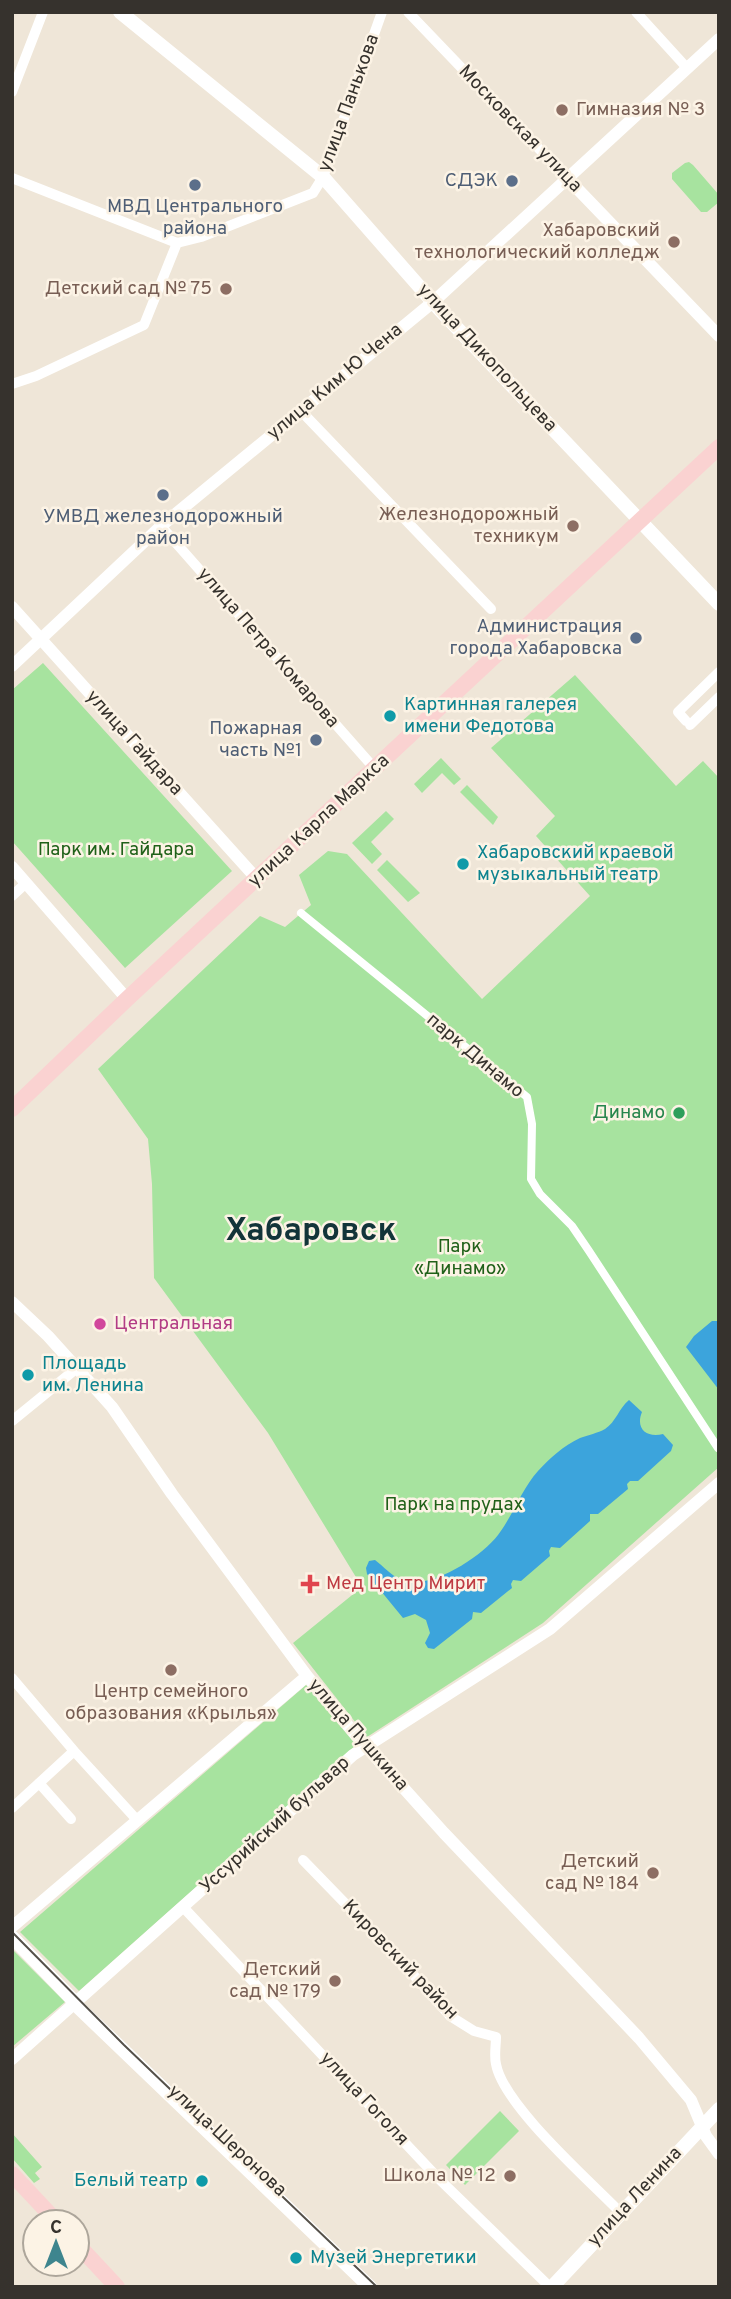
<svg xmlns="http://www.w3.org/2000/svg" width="731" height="2299" font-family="Overpass,sans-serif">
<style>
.green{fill:#a7e39f}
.water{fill:#3ca4dc}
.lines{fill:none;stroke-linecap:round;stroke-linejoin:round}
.pedestrian{stroke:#fff;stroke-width:8}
.minor{stroke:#fff;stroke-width:10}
.tertiary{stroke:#fff;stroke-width:12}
.secondary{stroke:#fff;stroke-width:14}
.primary{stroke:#fad2d1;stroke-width:16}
.tram{stroke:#55514a;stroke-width:2}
.education-dot{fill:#8d6e63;stroke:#fcf3e5;stroke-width:2.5}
.service-dot{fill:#5c6f8a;stroke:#fcf3e5;stroke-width:2.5}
.culture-dot{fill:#0f9aa8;stroke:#fcf3e5;stroke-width:2.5}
.leisure-dot{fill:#2e9e5b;stroke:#fcf3e5;stroke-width:2.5}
.hotel-dot{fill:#d1479c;stroke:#fcf3e5;stroke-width:2.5}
.health-dot{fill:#e0444e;stroke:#fcf3e5;stroke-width:2.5}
.labels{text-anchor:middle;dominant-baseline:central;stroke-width:5;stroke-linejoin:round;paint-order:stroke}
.street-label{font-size:19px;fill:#36322d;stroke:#fcf3e5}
.education-label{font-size:19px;fill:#785e54;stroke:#fcf3e5;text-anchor:end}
.service-label{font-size:19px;fill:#4e5e75;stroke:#fcf3e5;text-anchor:end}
.culture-label{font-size:19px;fill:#0d838f;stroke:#fcf3e5;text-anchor:start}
.park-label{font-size:19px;fill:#206119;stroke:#fcf3e5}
.leisure-label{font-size:19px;fill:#27864d;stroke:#fcf3e5;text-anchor:end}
.hotel-label{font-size:19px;fill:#b23c85;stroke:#fcf3e5;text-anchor:start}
.health-label{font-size:19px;fill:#be3a42;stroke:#fcf3e5;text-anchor:start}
.town-label{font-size:33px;font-weight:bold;fill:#123439;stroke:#fcf3e5}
</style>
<rect width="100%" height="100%" fill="#efe6d8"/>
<path class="green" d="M685,163L689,162L693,165L719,195V202L707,212H701L672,179V173Z
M43,663L232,871L125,968L12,841V690Z
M575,675L676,786L703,761L719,778V1467L543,1623L367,1737L293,1643L362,1587L268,1433L154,1278L152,1184L148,1139L98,1069L260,916L285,927L311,905L299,875L328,851L347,854L482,999L590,896L536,836L555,816L491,748Z
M441,758L461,779L454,785L442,773L422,793L414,784Z
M467,785L498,817L493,825L460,792Z
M386,811L394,819L371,842L382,854L372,864L352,843Z
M387,860L420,893L408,902L377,870Z
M306,1685L356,1745L79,1991L20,1932Z
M12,1949L65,2002L12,2047Z
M500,2111L519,2131L465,2185L446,2165Z
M12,2133L42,2167L35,2173L40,2179L34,2183L12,2158Z"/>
<path class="water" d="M712,1321H719V1390L686,1347L694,1336Z
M629,1400L642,1412C635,1429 647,1438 663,1434L673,1445L671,1451L638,1481H630L627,1484L628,1489L598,1514H590V1521L560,1548L551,1547L549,1551L550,1556L521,1581L513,1580L511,1584L512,1588L481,1613L473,1612L472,1619L434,1649L428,1648L425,1643L430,1633L426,1620L415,1614L403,1618L367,1574L366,1568L369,1561L375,1560C383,1566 392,1576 401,1580C430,1591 481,1557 498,1535C514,1514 521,1490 538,1471C550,1458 563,1446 580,1438C588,1435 598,1433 605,1429C616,1422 619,1408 629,1400Z"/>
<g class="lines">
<path class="pedestrian" d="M301,913L527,1097L532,1124L531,1179L540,1194L572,1226L589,1251L718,1448"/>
<path class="minor" d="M408,12L567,178
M636,12L687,68
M12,92L43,12
M12,178L177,243
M12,384L36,376L144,325L177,243L201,237L313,193L323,177L382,12
M301,411L491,609
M161,526L375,769
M686,721L678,712L719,672
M690,725L719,697
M12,896L26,883
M12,1421L77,1368
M12,1678L74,1751L137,1820
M39,1783L71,1819
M12,1808L74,1751
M303,1860L401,1961L450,2016L474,2031L496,2037C496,2045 494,2056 496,2064C503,2105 590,2181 621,2213
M183,1907L438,2178L550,2287"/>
<path class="tertiary" d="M567,178L719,336
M12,607L257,879
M12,666L161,526L433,302L719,39
M12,867L127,999
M12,1302L48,1336L112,1407L172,1494L307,1676L355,1734L444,1833L639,2038L691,2100L706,2136L719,2154
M12,1927L307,1676
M12,2059L353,1755L550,1629L719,1483"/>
<path class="secondary" d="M120,12L323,177L439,309L719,604
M12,1937L71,1998L75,2004L370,2287
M552,2287L719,2109"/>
<path class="primary" d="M12,1109L127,999L719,447
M12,2174L57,2222
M77,2244L117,2287"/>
<path class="tram" d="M12,1932L124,2045L377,2287"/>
</g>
<g class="education-dot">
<circle cx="562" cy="110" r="7"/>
<circle cx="674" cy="242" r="7"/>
<circle cx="226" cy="289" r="7"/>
<circle cx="573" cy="526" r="7"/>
<circle cx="171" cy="1670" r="7"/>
<circle cx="653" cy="1873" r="7"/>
<circle cx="335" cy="1981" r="7"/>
<circle cx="510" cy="2176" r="7"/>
</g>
<g class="service-dot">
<circle cx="512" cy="181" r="7"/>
<circle cx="195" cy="185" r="7"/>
<circle cx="163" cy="495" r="7"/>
<circle cx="636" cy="638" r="7"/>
<circle cx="316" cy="740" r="7"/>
</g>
<g class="culture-dot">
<circle cx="390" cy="716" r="7"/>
<circle cx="463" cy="864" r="7"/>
<circle cx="28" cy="1375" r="7"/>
<circle cx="202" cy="2181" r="7"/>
<circle cx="296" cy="2258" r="7"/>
</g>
<circle class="leisure-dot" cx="679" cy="1113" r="7"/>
<circle class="hotel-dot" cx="100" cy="1324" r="7"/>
<path class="health-dot" d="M306.5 1573.5h7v7h7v7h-7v7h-7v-7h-7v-7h7z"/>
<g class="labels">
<g class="street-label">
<text transform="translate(349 103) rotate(-70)">улица Панькова</text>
<text transform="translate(520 129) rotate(46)">Московская улица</text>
<text transform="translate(487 358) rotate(47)">улица Дикопольцева</text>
<text transform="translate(335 382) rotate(-40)">улица Ким Ю Чена</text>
<text transform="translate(268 648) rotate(49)">улица Петра Комарова</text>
<text transform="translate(134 743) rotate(48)">улица Гайдара</text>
<text transform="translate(319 821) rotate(-43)">улица Карла Маркса</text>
<text transform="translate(475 1056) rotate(40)">парк Динамо</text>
<text transform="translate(358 1735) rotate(49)">улица Пушкина</text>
<text transform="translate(275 1825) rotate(-42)">Уссурийский бульвар</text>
<text transform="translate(400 1960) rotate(46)">Кировский район</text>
<text transform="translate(364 2099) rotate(47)">улица Гоголя</text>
<text transform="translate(227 2141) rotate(43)">улица Шеронова</text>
<text transform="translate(635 2197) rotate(-47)">улица Ленина</text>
</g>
<g class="education-label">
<text x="576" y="110" text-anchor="start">Гимназия № 3</text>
<text x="660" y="231">Хабаровский<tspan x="660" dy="22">технологический колледж</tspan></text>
<text x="212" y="289">Детский сад № 75</text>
<text x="559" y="515">Железнодорожный<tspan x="559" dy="22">техникум</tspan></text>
<text x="171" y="1692" text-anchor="middle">Центр семейного<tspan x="171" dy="22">образования «Крылья»</tspan></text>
<text x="639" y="1862">Детский<tspan x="639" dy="22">сад № 184</tspan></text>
<text x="321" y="1970">Детский<tspan x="321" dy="22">сад № 179</tspan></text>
<text x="496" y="2176">Школа № 12</text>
</g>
<g class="service-label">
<text x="498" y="181">СДЭК</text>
<text x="195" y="207" text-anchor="middle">МВД Центрального<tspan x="195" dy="22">района</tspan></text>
<text x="163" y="517" text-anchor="middle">УМВД железнодорожный<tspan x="163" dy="22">район</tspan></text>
<text x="622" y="627">Администрация<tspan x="622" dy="22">города Хабаровска</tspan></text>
<text x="302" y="729">Пожарная<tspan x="302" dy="22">часть №1</tspan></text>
</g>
<g class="culture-label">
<text x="404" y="705">Картинная галерея<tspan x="404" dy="22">имени Федотова</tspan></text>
<text x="477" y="853">Хабаровский краевой<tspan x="477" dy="22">музыкальный театр</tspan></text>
<text x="42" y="1364">Площадь<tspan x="42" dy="22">им. Ленина</tspan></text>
<text x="188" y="2181" text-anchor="end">Белый театр</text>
<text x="310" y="2258">Музей Энергетики</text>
</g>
<g class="park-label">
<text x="116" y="850">Парк им. Гайдара</text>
<text x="460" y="1247">Парк<tspan x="460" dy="22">«Динамо»</tspan></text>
<text x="454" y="1505">Парк на прудах</text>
</g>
<g class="leisure-label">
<text x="665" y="1113">Динамо</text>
</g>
<g class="hotel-label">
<text x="114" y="1324">Центральная</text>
</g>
<g class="health-label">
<text x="326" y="1584">Мед Центр Мирит</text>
</g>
<g class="town-label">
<text x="311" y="1232">Хабаровск</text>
</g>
</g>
<rect width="731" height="2299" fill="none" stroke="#36322d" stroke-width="28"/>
<g transform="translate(56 2243)"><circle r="33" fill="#fcf3e5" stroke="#ada69b" stroke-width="2"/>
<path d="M0-5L12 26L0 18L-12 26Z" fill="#3e858e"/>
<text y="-10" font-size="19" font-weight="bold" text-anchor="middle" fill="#36322d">С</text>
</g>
</svg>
